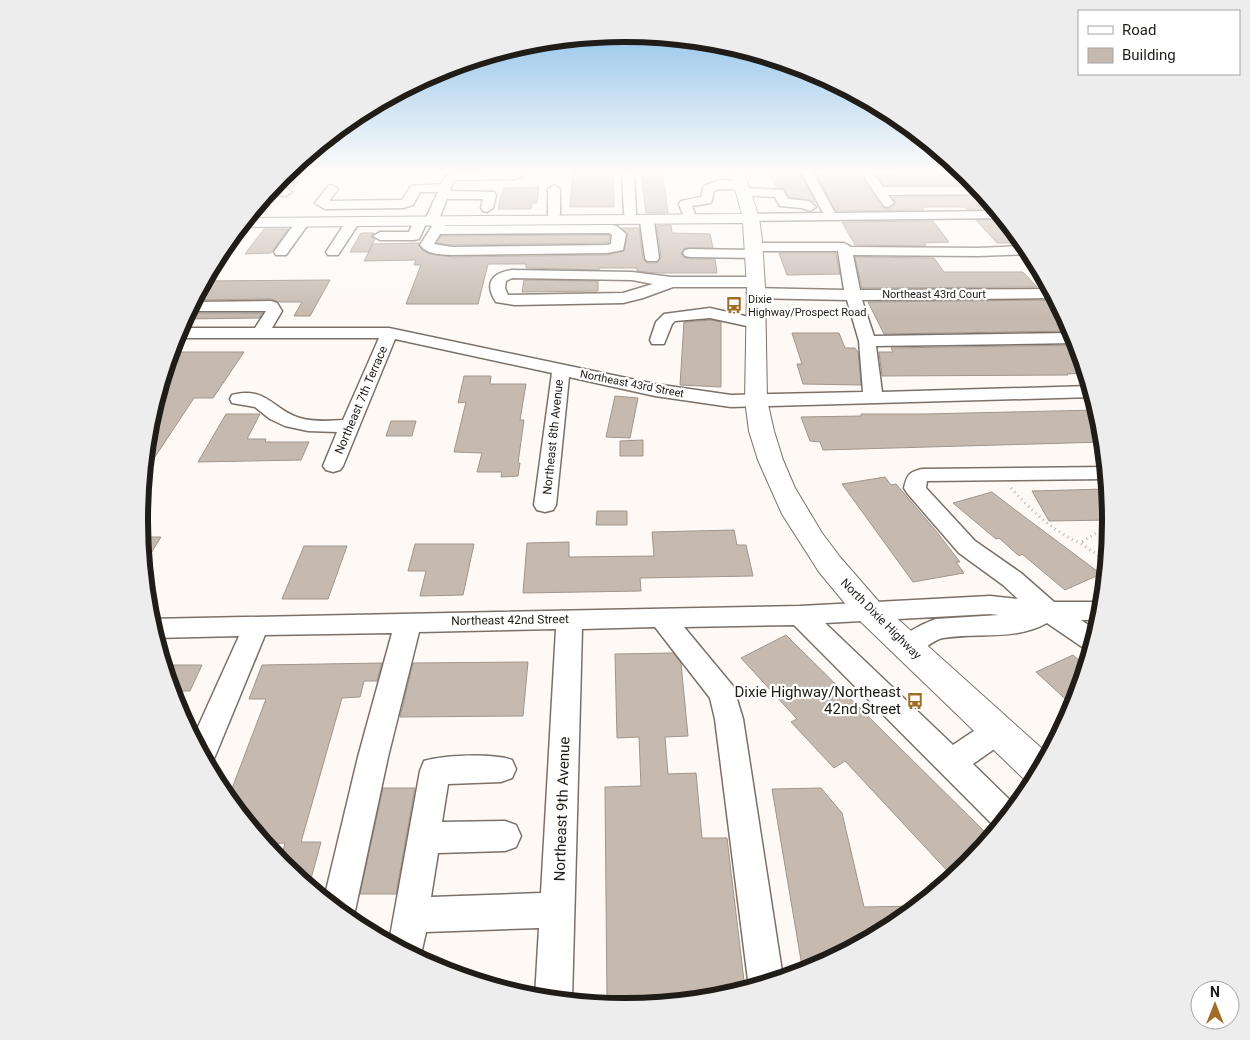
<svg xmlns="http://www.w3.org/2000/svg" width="1250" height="1040" font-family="Roboto,sans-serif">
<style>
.building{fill:#c6bab0;stroke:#a0958c}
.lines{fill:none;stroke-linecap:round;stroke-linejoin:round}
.minor-casing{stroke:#7b7068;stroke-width:3}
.major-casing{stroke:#7b7068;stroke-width:2}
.path{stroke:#bab6b2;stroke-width:3;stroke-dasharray:1 4;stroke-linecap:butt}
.minor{fill:#fff;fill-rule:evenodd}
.major{fill:#fff;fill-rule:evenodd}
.labels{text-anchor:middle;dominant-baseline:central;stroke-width:4.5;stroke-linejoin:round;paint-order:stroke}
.far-street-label{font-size:11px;fill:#201c18;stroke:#fff}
.far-poi-label{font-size:11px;fill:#201c18;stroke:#fff;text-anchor:start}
.street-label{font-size:12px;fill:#201c18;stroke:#fff}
.near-poi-label{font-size:15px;fill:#201c18;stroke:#fff;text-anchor:end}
.near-street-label{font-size:15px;fill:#201c18;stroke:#fff}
.rim{fill:none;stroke:#201c18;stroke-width:6}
</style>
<rect width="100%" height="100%" fill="#fef9f5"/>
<path class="building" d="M288,171H307L292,189L286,186H273Z
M573,171H613L614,207H570Z
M641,171H662L668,213H646Z
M769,171H799L815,202L789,197L785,189L777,188Z
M814,171H853L857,176H861L882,207L888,209L896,203L892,197L985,196L996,209L967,210L964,207H922L924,210L836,211Z
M968,175L976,185H884L877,176Z
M539,187L537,203H532L531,209H498L503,188Z
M1004,219V220L1024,243H997L976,220Z
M933,221L949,242L924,243L926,246L855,245L842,222Z
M671,225L672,233L710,234L713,248H685L681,254L685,258L690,259H715L717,273H655L637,271V268H599V270L526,268V264H488L478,304H406L421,265H414L416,260L364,261L373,244L419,243L422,250L430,254L452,257L607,255L624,251L628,234L622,228H639L643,259L647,263H657L661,258L657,226Z
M264,229H288L271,253L245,254Z
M361,233H374L371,237L375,239L368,252H350Z
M441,236L609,235L610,236L609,242L607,243L452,245L437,243Z
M779,253H836L840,274L787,275Z
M855,257L934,258L944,272H1023L1037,287L862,288Z
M330,280L310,316H294L302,302H279L271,299L194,300L204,281Z
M524,280L598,281V291L522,292Z
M1048,300L1053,306H1059L1073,331L884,334L868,302Z
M187,313H263L259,318L184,319Z
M710,320L721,322V387L680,385L684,322Z
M792,333H839L845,348H855L858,352L861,385L803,384L797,364H802Z
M1078,345L1086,373L1067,374L1068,375L882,376L879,352H893L891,348Z
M170,352H244L213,398H194L143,475L148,425Z
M464,376H491L490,384H526L520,420H524L518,463H520L518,476L501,477L502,472H477L482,453L454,452L466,402L458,403Z
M615,396L638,398L630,438L606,437Z
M1097,410L1102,425L1104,442L823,450L820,442L810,441L801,417L861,416V414H925Z
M226,414H260L247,439H266L265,442H309L301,460L198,462Z
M391,421H416L412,436H386Z
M643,440V456H620V441Z
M885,477L891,485L896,484L936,531L960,562H956L964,573L913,582L842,484Z
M1105,489L1109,495L1111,520L1049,521L1032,491Z
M992,492L1014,509L1101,574L1065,590L1022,554L1019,556L999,538L996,539L953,503Z
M597,511H627V525H596Z
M734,530L737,545H746L753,576L640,578L641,591L523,593L527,543L569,542V557L654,556L652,532Z
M140,537H161L143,566L142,556Z
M415,544H474L463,595L420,596L426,571H408Z
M304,546H347L328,599H282Z
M786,635L990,837L969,864L953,877L845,761L834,768L791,722L797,719L741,658Z
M673,653L681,663L688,736L665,737L668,774L696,773L702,838H727L745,989L720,997L625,1006L607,1004L605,787L641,786L639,737L617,738L615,654Z
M1073,655L1086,666L1074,707L1036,672Z
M528,662L523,716L400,717L413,663Z
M382,663L377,681H364L360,697L342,698L301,842H321L309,886L280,862L285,843L265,844L228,799L266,699H249L262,665Z
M163,665H202L190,691H171Z
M383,788H415L396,894H360Z
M821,788L842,813L864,907L918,906L895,924L803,972L772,789Z"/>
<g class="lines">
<g class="minor-casing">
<path id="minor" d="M523,171L520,177L516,179L454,180L450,191L494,192L496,195L493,208L487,212L483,211L481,208L483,199H447L439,219H446L448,222L445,226L612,225L617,226L626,234L623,250L607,253L452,255C440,254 428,255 420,245L432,226L426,224L419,239L414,240H380L373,236L380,232H409L415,219L420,218L425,220L438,192H420L413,205L403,208L325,209L315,203L328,186L332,185L338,189L329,201L402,200L411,186L441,184L446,175L450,173ZM609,233L612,235L611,244L607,245L452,247L434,244L440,234Z
M628,171L634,175L636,214L630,218L624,214L622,175Z
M801,171H812L835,213L998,211L1003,218L746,221L744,218L751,214L823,213Z
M860,171H895L894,173L873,174L883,187H978L984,194L888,195L894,203L888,207L884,206Z
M719,180L742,181L748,185C740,193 724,186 714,191L711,203L692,206L695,214L694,217H684L679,204L681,201L701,197L704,186Z
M554,185L560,189V215L554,219L548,215V189Z
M271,188H286L292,192L286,196L266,195Z
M745,188L783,190L788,199L809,201L816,207L810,211L802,208L780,206L775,197L741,195L739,192Z
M647,217L654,221L659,258L657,261H647L645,258L640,221Z
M302,219L309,223L286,255H276L274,252L276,249L297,220Z
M352,219L359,223L340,252L338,255H328L326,252L347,220Z
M755,243H844L851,247L978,248L1026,246L1031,254L978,256L853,255L860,290L1050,289L1055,298L862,300L874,336L1074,333L1077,343L876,346L882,392L1090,386L1093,397L731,407L655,396L569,377L556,505L553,510L545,512L537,510L534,505L552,373L395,339L343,466L340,470L333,472L326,470L323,466L337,432L308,431L285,426L270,419L255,407L232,403L230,399L232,395C267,386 274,411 300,418C313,422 329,421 343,420L379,338H175L179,328H255L266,311H188L193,302L271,301L277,303L282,311L272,328H389L655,384L731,395L863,392L859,341L847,300L755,298L750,296L747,293L750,290L755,288L844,290L838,251H760L762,254L760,257L755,258L690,257L685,256L683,253L685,250L690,249L750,250L748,247L750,244Z
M512,270L632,272L671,277H755L760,279L763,282L760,285L755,287H673L643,298L623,303L515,305L496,302C484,284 491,273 512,270ZM512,278L632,280L653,284L623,293L508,295L505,288L506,281Z
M710,308L762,320L764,323L762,326L756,328L710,318L675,321L672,324L664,344H652L650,340L656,322L664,314Z
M1106,467L1107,479L927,481L926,488L975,541L1021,573L1054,602H1103L1100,620H1081L1097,631L1091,651L1085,649L1047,623C1015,641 978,632 943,638C925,642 920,661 898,654L894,647C901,634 922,624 936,619L999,615L990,614L825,623L953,745L987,722L997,719L1007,722L1012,731L1007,740L973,764L1016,806L997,829L794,625L684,627L733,686L743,719L783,978L749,988L715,719L710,698L655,627L582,629L572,1001L535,997L539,928L426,932L420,959L389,942L420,771L424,761C443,755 493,753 512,760L516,769L512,778L501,782L448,784L442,822L505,821L516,825L521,836L516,847L505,851L438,853L431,897L541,893L556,629L419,632L388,757L355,911L351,921L324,899L358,757L392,633L265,635L216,754L212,763L207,765L193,738L239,636L155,638L149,619L800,606L990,596L1018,599L1003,585L959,553L907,493L904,488C907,475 909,472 922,469Z"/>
</g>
<g class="major-casing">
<path id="major" d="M730,171H744L759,218L762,240L765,287L767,400L774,431L783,460L795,488L822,533L840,557L880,603L1048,754L1033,784L1027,782L858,619L819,572L782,514L758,460L749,431L745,400L747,287L743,223L239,227L247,218L742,214Z"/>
</g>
<path class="path" d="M1011,488C1032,511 1051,530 1080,543
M1107,561L1080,543L1101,530H1110"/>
<use href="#minor" class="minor"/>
<use href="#major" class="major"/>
</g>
<linearGradient id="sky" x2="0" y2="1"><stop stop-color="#81bbe8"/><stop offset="0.54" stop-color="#fffcfa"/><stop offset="1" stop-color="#fffcfa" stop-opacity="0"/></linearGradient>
<rect width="1250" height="316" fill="url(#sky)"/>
<defs>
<g id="bus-bare" transform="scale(1.35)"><path d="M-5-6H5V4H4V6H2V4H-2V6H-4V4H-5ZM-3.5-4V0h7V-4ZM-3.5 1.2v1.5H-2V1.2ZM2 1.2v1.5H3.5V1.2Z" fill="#a16c25" stroke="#fff" stroke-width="2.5" paint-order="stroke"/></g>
</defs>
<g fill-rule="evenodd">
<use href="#bus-bare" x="734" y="305"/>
<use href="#bus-bare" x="915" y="701"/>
</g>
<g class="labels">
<g class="far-street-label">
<text x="934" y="294">Northeast 43rd Court</text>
<text transform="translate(632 384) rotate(11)">Northeast 43rd Street</text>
</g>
<g class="far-poi-label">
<text x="748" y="299">Dixie<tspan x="748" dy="13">Highway/Prospect Road</tspan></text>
</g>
<g class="street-label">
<text transform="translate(361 400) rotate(-67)">Northeast 7th Terrace</text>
<text transform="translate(553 437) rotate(-84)">Northeast 8th Avenue</text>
<text transform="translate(881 619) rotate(45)">North Dixie Highway</text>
<text transform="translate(510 620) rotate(-1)">Northeast 42nd Street</text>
</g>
<g class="near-poi-label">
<text x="901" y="692">Dixie Highway/Northeast<tspan x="901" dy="17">42nd Street</tspan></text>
</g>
<g class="near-street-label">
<text transform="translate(562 809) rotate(-88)">Northeast 9th Avenue</text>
</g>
</g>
<path d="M0 0H1250V1040H0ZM625 42H625A477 477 0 0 1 1102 519V521A477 477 0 0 1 625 998H625A477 477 0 0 1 148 521V519A477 477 0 0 1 625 42Z" fill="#ededed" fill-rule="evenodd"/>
<path class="rim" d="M625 42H625A477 477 0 0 1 1102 519V521A477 477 0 0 1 625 998H625A477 477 0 0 1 148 521V519A477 477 0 0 1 625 42Z"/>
<rect x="1078" y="10" width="162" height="65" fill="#ffffff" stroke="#a6a4a3"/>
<rect x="1088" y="26" width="25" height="8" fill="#ffffff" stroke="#a6a4a3"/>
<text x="1122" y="35" font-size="15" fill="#201c18">Road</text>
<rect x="1088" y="48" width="25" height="15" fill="#c6bab0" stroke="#a6a4a3"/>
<text x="1122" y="60" font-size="15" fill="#201c18">Building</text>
<g transform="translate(1215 1005)"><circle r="24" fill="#ffffff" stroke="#a6a4a3"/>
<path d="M0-4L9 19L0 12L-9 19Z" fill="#a16c25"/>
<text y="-8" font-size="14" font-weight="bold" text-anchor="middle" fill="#201c18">N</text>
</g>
</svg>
